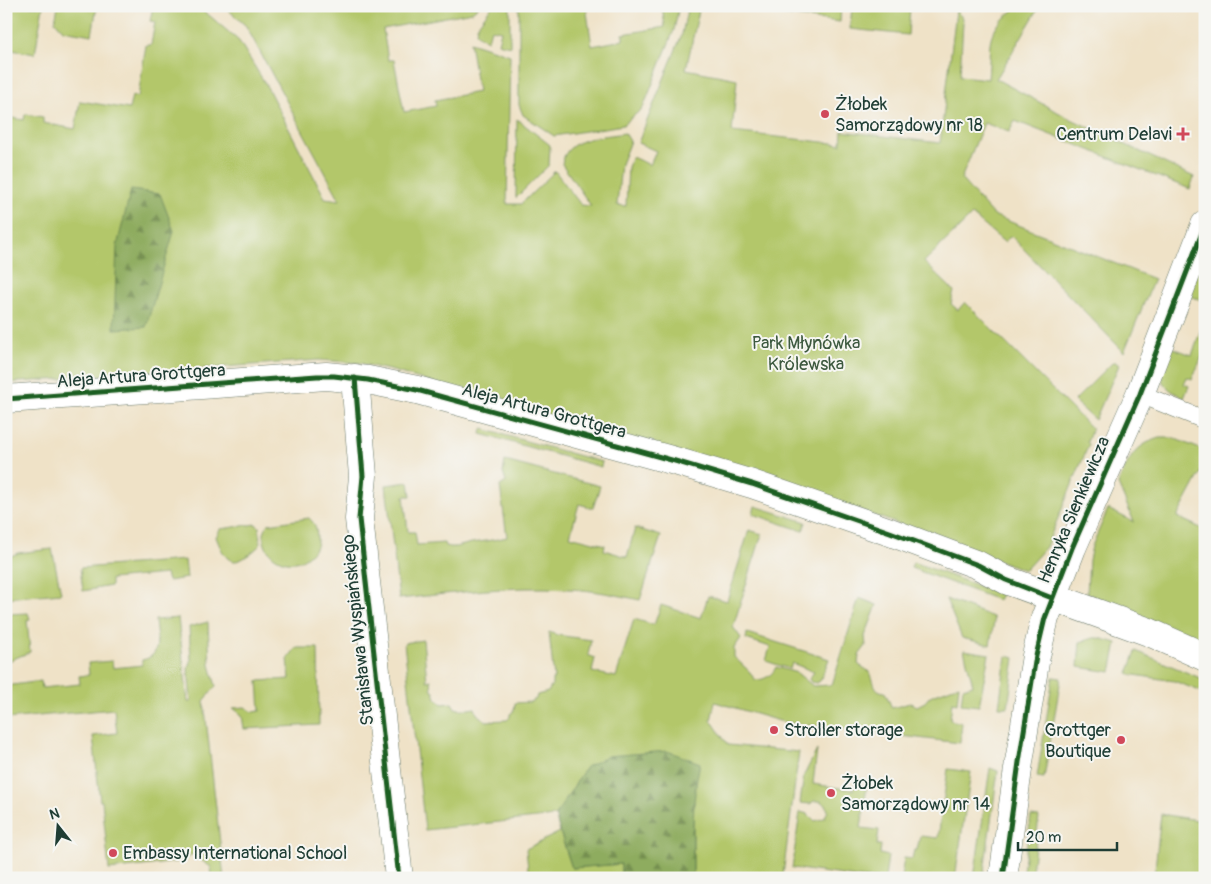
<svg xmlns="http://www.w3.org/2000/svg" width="1211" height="884" font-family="Pangolin,sans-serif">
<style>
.green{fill:#b3c76b;stroke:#698250}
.forest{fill:url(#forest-firs);stroke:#56744a}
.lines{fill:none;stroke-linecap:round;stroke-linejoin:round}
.service-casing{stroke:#687767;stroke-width:19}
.minor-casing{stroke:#687767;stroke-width:29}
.service{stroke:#fff;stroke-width:18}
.minor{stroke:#fff;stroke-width:28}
.cycleway-casing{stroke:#f6f6f2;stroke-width:8}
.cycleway{stroke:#1b5e20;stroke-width:5}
.poi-dot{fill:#d1495b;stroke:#f6f6f2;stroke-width:2}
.labels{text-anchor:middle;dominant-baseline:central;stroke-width:4;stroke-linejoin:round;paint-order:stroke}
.poi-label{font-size:18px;fill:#1f3d34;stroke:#f6f6f2;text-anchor:start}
.park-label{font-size:18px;fill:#3d593f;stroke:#f6f6f2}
.street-label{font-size:18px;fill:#1f3d34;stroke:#f6f6f2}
</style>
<defs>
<pattern id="forest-firs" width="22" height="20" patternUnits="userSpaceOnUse" patternTransform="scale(1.25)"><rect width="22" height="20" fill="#8eac5f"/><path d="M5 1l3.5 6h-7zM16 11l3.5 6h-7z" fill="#738d4f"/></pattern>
</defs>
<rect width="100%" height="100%" fill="#f6f6f2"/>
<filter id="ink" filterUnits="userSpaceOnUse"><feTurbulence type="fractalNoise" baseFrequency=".02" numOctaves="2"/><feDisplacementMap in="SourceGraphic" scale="10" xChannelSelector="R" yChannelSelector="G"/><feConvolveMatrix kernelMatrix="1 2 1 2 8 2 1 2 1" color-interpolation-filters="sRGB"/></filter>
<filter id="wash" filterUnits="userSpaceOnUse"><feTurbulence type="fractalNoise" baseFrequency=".0096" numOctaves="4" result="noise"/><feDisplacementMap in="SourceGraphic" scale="20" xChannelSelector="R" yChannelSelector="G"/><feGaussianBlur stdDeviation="1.12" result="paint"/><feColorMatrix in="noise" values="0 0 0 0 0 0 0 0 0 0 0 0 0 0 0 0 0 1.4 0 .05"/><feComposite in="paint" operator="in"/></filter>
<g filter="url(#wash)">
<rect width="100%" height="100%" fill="#efe2c7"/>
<path class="green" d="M6,6H43L35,54L6,49Z
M58,6H97L92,35L63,30L55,21Z
M153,6H195L210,16L239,41L266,85L325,198L340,200L246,26L224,6H479L472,12L383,29L388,60H394L404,112L436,106L435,100L478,92L470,42L510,55L507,204H521L555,171L581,205L591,206L562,164C566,136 603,137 625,133L630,141L621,164L617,205L626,206L628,167L632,157L650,165L656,151L638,143L682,34L688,6H700L686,69L737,79L732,132L841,144L842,131L940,143L956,11L961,16L963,22L960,76L988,79C992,38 982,34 1019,6H1040L996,79L1067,117L1194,177L1190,189L1015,121L1009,132L984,123L961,179L993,215L1154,279L1124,352L1011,236L1004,242L972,215L924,262L954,291L951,304L958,310L965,302L1092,429L1087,442L1089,444L1046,547L1025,570L829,499L393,371L359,363L319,360L6,383V117L24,120L25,114L43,117V123L75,129L80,101L129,109L132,96L138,97L146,45H151L155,22L150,21Z
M492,6H510V46L498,43L501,31L491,29L488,40L481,37L476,33L477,26Z
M519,6H586L592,46L623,40V34L665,27L662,6H679L674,30L643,108L623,125L554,136L523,115L519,105Z
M786,6L819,9L820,6H841L840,22L785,15Z
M852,6H892L910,8L908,35L850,29Z
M517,119L550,145L549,165L516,198Z
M1198,270L1205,272V301L1189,296Z
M1205,318V350L1192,379L1187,377L1184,384L1189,386L1184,398C1153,382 1160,377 1170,347L1192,355Z
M1114,361L1119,365L1095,420L1074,401Z
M6,429H10L12,454H6Z
M482,429L602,462L601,467L481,434Z
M1159,438H1173L1205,451V465L1177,517L1205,530V644L1087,593L1089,560L1092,546L1108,509L1134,522L1118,484C1128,461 1133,446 1159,438Z
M505,461L600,486L593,508L579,504L570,536L605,545L604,550L627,557L635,528L661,536L640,600C617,595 593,590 568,589C512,585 455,593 399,599L386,485L409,482L411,496H404L408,532H415L417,545L444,543L445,546C456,549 461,545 472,543C484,541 496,540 507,537L500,486L506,482L503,473Z
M755,506L806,522L803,531L753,514Z
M309,518C316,524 317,531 317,540C317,545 315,550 311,553C289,577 251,550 268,524Z
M256,524L259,527L260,545L258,547C235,568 227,566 216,537L220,529Z
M749,530L762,534L733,627L741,638L734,648V657L750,672L754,679C762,682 773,675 776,667L797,673L813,686L832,685L859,598L877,605L865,636L866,646L859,655L858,664C861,667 865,668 868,671C876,679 871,691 885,692L892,708L910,703L917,706L925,702L930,696L959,685L957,703L952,702L950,720L962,723L960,743L783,722L715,702L711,720L728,745L799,752L783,875L801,878H693V802L695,784L587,767L555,816L425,830L404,643L423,640L427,681L431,680L432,691L434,692L436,698L442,704L452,703L455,708L462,710L475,708L477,714L485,721L507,720L510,717V714L514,711L515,703L530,702L536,699L537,695L548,692L552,685V679H554L549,632L557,635L591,640L588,655L595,658L592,672L616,677L634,619L654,625L661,605L701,618L708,596L727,601Z
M52,549L61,593L6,598V554L11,556L18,553Z
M185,560L187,578L168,581L166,574L111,579V586L83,591L80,568Z
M913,562L1001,594L998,600L911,568Z
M946,599L993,617L994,622L990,645L962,638Z
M28,613L30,619L27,620L30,652L6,662V614Z
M178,618L188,702H191L188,669L191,659L189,627L208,622L210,665L216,686L204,701L224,878H212L211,867L192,854L185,861L109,870L102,801H100L93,736L117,733L114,709L6,719V686L41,681L42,688L80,684L79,676L89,675L88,663L112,661L113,668L142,665V660C163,656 156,637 155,620Z
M747,633L829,659L820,681L817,683L811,682L809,679L814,672L792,663L790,669L766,661L770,647L746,639Z
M1093,638H1099L1117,643L1111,672L1078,667L1080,642Z
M296,648H318L319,725L244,729L242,715L233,708L245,707L253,712L260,711L258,681L290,679L288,658Z
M964,650L989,654L979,706L961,704L963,688L973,685Z
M1136,651L1205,680V693L1174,681L1128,674Z
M1006,656L1015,658L1008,707H999Z
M1053,677L1061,678L1044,778L1037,777Z
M817,750L813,784L853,790L854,785L867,786L861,828L879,830L877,845H881L880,854L888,856L885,878H864L792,868L800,812L808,814L815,821L824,818L828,811L826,805L820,801H814L810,804L800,803L804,775Z
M990,768L998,771L983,878H974Z
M948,769L971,772L955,878H901L904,858L912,859L914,850H917L920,836L938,838Z
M1205,800V878H1154L1161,814L1197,820Z
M1031,816L1039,817L1031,878H1022Z
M560,832L572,868L621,864V878H529L526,849Z"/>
<path class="forest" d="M131,190L160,194L174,231L146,327L114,329L117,246Z
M667,751L700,763C691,801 693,839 693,878H621V864L572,868L555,816L586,767L608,756Z"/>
</g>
<g filter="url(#ink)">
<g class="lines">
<g class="service-casing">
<path id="service" d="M1140,394L1205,420"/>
</g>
<g class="minor-casing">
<path id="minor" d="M355,378L363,476L359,519L399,878
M6,399L326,376L368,380L417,390L675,461L752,484L890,532L978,565L1006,580L1149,632L1205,657
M1003,878L1019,762L1036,656L1045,618L1072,548L1140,394L1205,225"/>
</g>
<use href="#service" class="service"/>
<use href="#minor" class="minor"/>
<g class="cycleway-casing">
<path id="cycleway" d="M355,378L363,476L359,519L399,878
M6,399L317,376H334L368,380L417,390L675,461L752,484L890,532L978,565L1006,580L1052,598
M1003,878L1019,762L1036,656L1045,618L1072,548L1140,394L1205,225"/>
</g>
<use href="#cycleway" class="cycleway"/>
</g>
</g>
<g class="poi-dot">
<circle cx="825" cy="114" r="5"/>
<path d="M1180.5 126.5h5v5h5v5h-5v5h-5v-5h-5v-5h5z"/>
<circle cx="774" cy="730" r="5"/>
<circle cx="1121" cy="740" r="5"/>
<circle cx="831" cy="793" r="5"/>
<circle cx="113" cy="853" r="5"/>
</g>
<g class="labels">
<g class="poi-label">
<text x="835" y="104">Żłobek<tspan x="835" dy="21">Samorządowy nr 18</tspan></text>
<text x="1172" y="134" text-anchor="end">Centrum Delavi</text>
<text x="784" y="730">Stroller storage</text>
<text x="1111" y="730" text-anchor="end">Grottger<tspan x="1111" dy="21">Boutique</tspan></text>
<text x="841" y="783">Żłobek<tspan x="841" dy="21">Samorządowy nr 14</tspan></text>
<text x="123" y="853">Embassy International School</text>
</g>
<g class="park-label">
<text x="806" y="343">Park Młynówka<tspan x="806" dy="21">Królewska</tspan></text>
</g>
<g class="street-label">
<text transform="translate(141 376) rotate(-4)">Aleja Artura Grottgera</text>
<text transform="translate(544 411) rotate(15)">Aleja Artura Grottgera</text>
<text transform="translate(1074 510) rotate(-67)">Henryka Sienkiewicza</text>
<text transform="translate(358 630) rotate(-96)">Stanisława Wyspiańskiego</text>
</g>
</g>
<rect width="1211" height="884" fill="none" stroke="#f6f6f2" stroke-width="25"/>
<g transform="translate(58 826) rotate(343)" stroke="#f6f6f2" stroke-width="4" paint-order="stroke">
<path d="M0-4L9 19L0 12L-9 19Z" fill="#1f3d34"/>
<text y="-8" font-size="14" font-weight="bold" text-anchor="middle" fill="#1f3d34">N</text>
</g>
<path d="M1018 842v8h99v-8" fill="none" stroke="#1f3d34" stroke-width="2.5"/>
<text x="1026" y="842" font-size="15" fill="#1f3d34" stroke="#f6f6f2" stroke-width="4" paint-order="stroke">20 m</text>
</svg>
